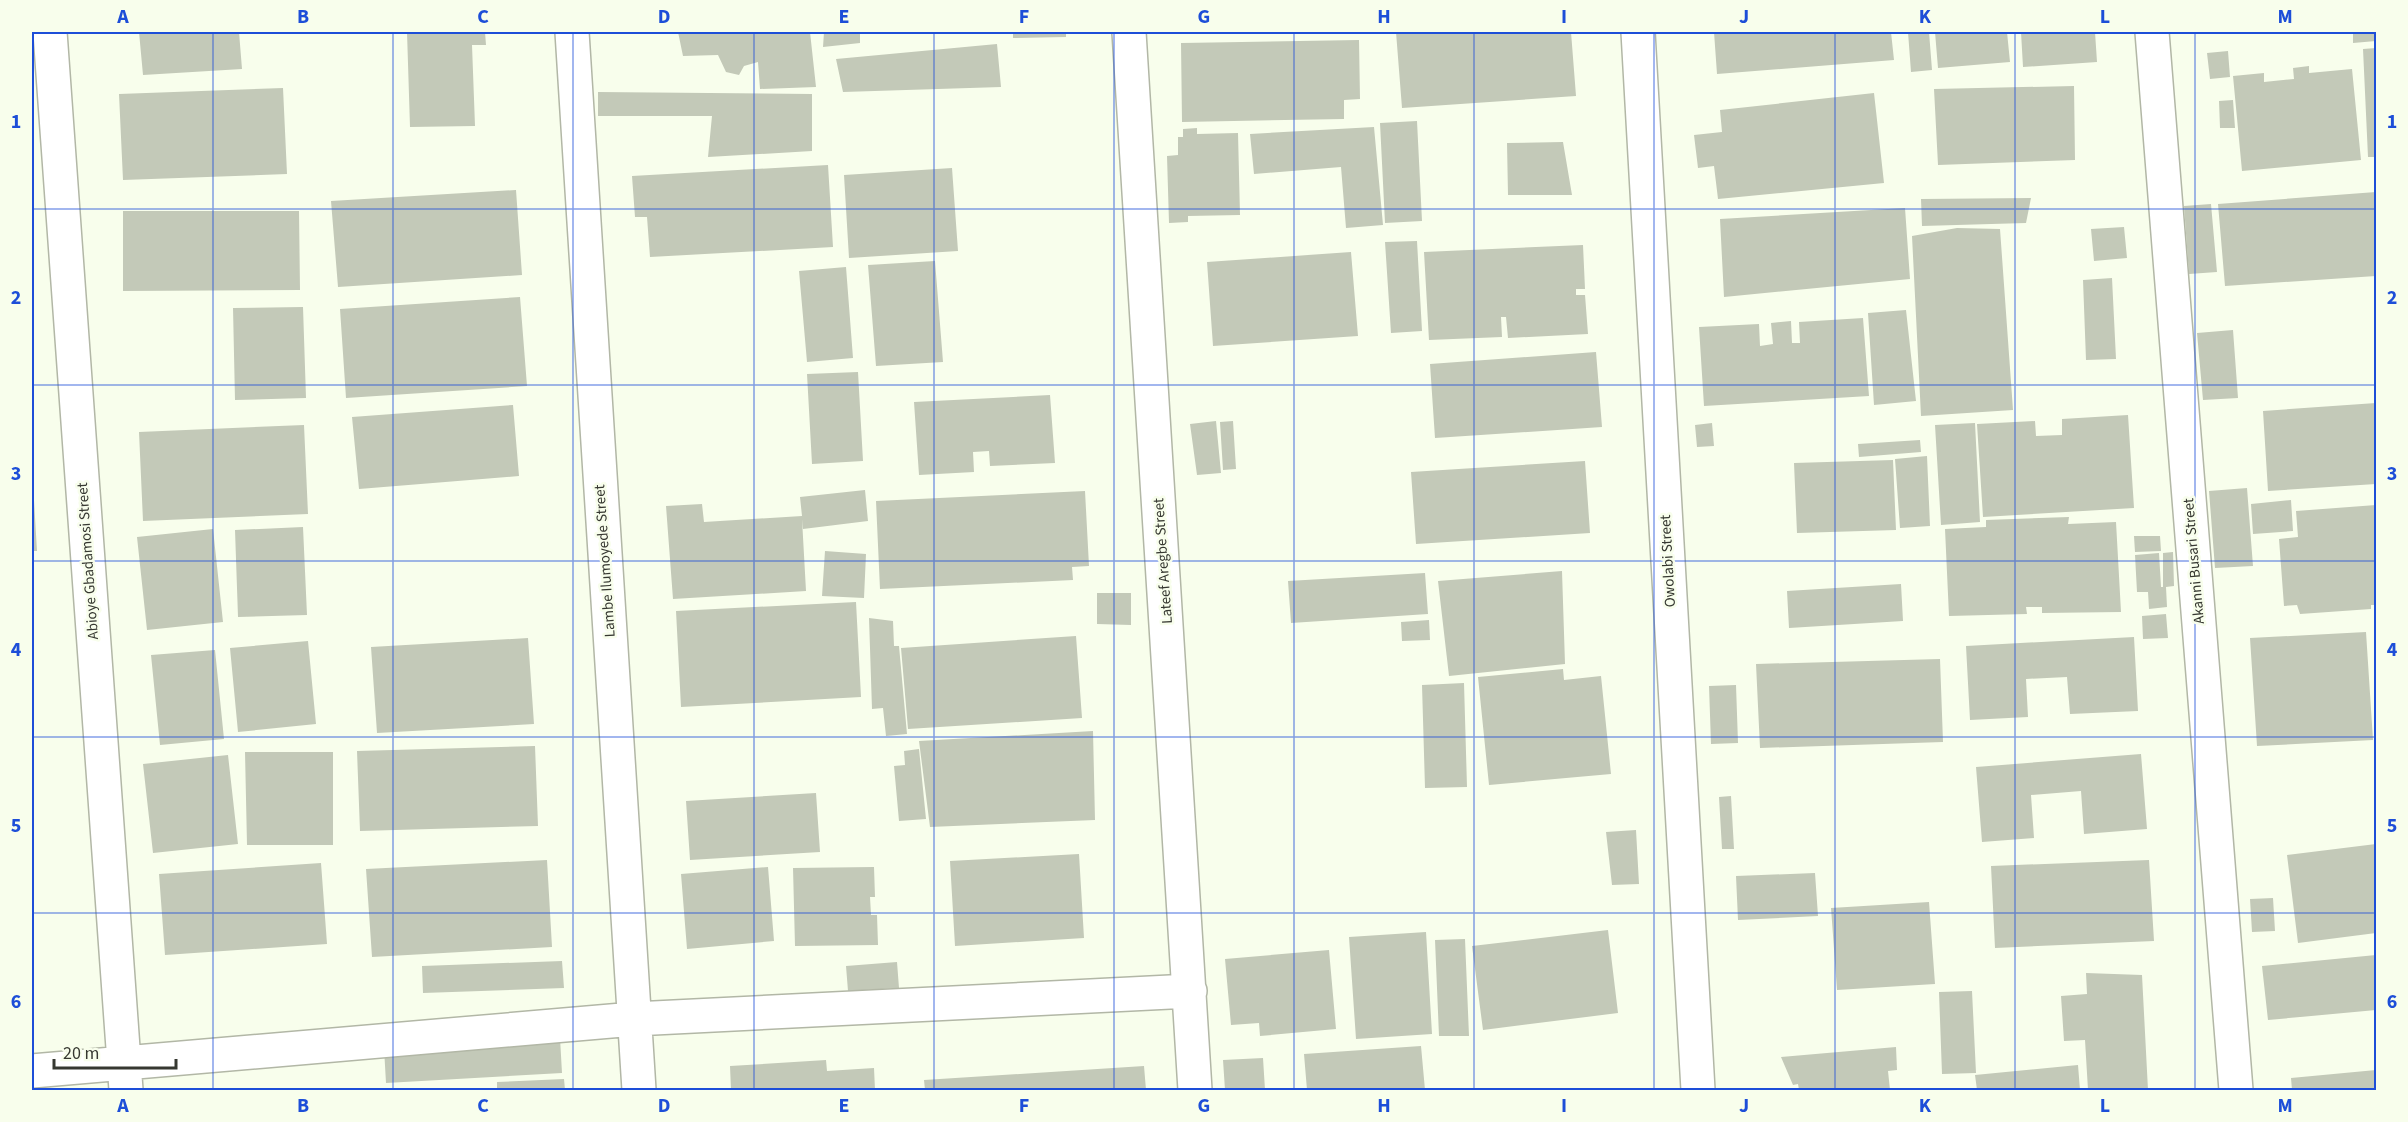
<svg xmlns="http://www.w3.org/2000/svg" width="2408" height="1122" font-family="'Source Sans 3',sans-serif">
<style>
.building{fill:#c3c9b8}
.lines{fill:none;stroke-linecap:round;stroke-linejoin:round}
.minor-casing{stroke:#b2b7a6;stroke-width:36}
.minor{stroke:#fff;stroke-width:33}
.grid{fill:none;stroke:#1d4ed8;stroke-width:1.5;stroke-opacity:0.55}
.labels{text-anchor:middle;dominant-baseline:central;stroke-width:5;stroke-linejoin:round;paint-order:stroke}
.street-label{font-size:15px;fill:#363831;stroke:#f8feec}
.neatline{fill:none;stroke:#1d4ed8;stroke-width:2}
.grid-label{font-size:20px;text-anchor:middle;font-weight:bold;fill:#1d4ed8}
</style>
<rect width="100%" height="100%" fill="#f8feec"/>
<path class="building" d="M139,32H239L242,69L143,75Z
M407,32H485L486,45H472L475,126L410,127Z
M678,32H810L816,87L760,89L758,62L744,66L739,75L726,72L718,55L683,56Z
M824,32H860V43L823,47Z
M1013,32H1066V37L1013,38Z
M1396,32H1571L1576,96L1402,108Z
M1714,32H1891L1894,60L1717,74Z
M1908,32H1929L1932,70L1911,72Z
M1935,32H2007L2010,62L1938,68Z
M2021,32H2095L2097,62L2023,67Z
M2353,32H2376V41L2353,43Z
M1359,40L1360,99L1344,100V119L1182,122L1181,43Z
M997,44L1001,87L843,92L836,59Z
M2376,48V157H2368L2363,49Z
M2228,51L2230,77L2210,79L2207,53Z
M2309,66V73L2352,69L2361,160L2242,171L2233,76L2264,73V82L2294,79L2293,68Z
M2074,86L2075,160L1938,165L1934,89Z
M283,88L287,174L123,180L119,94Z
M598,92L812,94V151L708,157L712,116H598Z
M1874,93L1884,183L1718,199L1714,166L1698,168L1694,135L1722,132L1720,110Z
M2233,100L2235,128H2220L2219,101Z
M1417,121L1422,221L1385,223L1380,123Z
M1374,127L1383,225L1346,228L1341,167L1254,174L1250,134Z
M1197,128V134L1238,133L1240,215L1188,216V222L1169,223L1167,156L1178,155V137H1183V129Z
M1563,142L1572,195H1508L1507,143Z
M828,165L833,247L650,257L647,217H635L632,176Z
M952,168L958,251L849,258L844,175Z
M516,190L522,275L338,287L331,201Z
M2376,192V276L2225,286L2218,204Z
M2031,198L2026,223L1922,226L1921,199Z
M2211,204L2217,272L2189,274L2184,206Z
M1905,208L1910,279L1724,297L1720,219Z
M123,211H299L300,290L123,291Z
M2124,227L2127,258L2094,261L2091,229Z
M1957,228L2000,229L2013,410L1921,416L1912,236Z
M1417,241L1422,331L1391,333L1385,242Z
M1583,245L1585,289H1576V295H1585L1588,334L1508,338L1506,317H1501L1502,337L1429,340L1424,252Z
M1351,252L1358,336L1213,346L1207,262Z
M935,261L943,362L876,366L868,265Z
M846,267L853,358L807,362L799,271Z
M2112,278L2116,359L2086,360L2083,280Z
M520,297L527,386L346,398L340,309Z
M303,307L306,398L235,400L233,308Z
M1906,310L1916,401L1874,405L1868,313Z
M1863,318L1869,396L1704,406L1699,327L1759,324L1760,346L1773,344L1771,323L1791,321L1792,343H1800L1799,322Z
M2233,330L2238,398L2203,400L2197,333Z
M1596,352L1602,427L1435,438L1430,364Z
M858,372L863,461L812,464L807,374Z
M1050,395L1055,463L990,466L989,451L973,452L974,472L919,475L914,402Z
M2376,403V484L2268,491L2263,411Z
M513,405L519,476L359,489L352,417Z
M2128,415L2134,508L1983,517L1977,424L2035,421L2036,436L2062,435V419Z
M1216,421L1221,473L1197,475L1190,424Z
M1233,421L1236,469L1223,470L1220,422Z
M1712,423L1714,446L1697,447L1695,425Z
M1975,423L1980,522L1941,525L1935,425Z
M304,425L308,514L143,521L139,432Z
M1920,440L1921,452L1859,457L1858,444Z
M1927,456L1930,526L1900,528L1895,459Z
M1893,460L1896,530L1797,533L1794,463Z
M1585,461L1590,533L1416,544L1411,472Z
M32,483H33L37,551H32Z
M2247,488L2253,566L2215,568L2209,491Z
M865,490L868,521L803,529L802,519L806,591L673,599L666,506L702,504L704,522L802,516L800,497Z
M1085,491L1089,566L1072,567L1073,580L880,589L876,501Z
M2291,500L2293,531L2253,534L2251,504Z
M2376,505V605H2371V609L2300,614L2297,605L2284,606L2279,539L2298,537L2296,511Z
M2069,517L2068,524L2116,522L2121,612L2042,613V607H2026L2027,614L1949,616L1945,529L1986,527V520Z
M303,527L307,615L238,617L235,530Z
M213,529L223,622L147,630L137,537Z
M2134,536H2160L2161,551L2135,552Z
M825,551L866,554L864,598L822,596Z
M2173,552L2174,586L2166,587L2167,607L2149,609L2148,592H2137L2135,555L2159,553L2161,587H2163V553Z
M1562,571L1565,664L1449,676L1438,581Z
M1425,573L1428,614L1291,623L1288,581Z
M1901,584L1903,621L1789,628L1787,591Z
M1097,593H1131V625L1097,624Z
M856,602L861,697L681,707L676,611Z
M2166,614L2168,638L2143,639L2142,616Z
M869,618L893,621L894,646H899L907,734L886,736L883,708L872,709Z
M1429,620L1430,640L1402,641L1401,622Z
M2366,632L2373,740L2257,746L2250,638Z
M1076,636L1082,718L908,729L901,648Z
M2134,637L2138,711L2070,714L2067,677L2026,679L2028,717L1970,720L1966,646Z
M528,638L534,724L377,733L371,647Z
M308,641L316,724L238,732L230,648Z
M215,650L224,739L160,745L151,655Z
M1940,659L1943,742L1760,748L1756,664Z
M1563,669L1564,680L1601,676L1611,774L1489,785L1478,677Z
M1464,683L1467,787L1425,788L1422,685Z
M1736,685L1738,743L1711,744L1709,686Z
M1093,731L1095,820L930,827L919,741Z
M535,746L538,826L360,831L357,751Z
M919,749L926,819L899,821L894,766L905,765L904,751Z
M245,752H333V845H247Z
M2141,754L2147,829L2084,834L2081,791L2031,795L2034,838L1982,842L1976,767Z
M228,755L238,844L153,853L143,764Z
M816,793L820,852L690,860L686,801Z
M1731,796L1734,849H1722L1719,797Z
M1636,830L1639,884L1612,885L1606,832Z
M2376,844V933L2298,943L2287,855Z
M1079,854L1084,938L955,946L950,861Z
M547,860L552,947L372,957L366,869Z
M2149,860L2154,941L1995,948L1991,866Z
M321,863L327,944L165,955L159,874Z
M768,867L774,941L687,949L681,874Z
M874,867L875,897H870L871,915H877L878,945L795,946L793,868Z
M1815,873L1818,916L1738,920L1736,876Z
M2273,898L2275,931L2252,932L2250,899Z
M1929,902L1935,984L1837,990L1831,908Z
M1608,930L1618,1013L1483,1030L1472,946Z
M1426,932L1432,1034L1356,1039L1349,937Z
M1465,939L1469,1036H1439L1435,940Z
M1329,950L1336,1029L1260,1036L1259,1023L1231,1025L1225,959Z
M2376,955V1010L2268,1020L2262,966Z
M562,961L564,988L423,993L422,966Z
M897,962L899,988L848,991L846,966Z
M2086,973L2142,975L2148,1090H2088L2085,1040L2064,1041L2061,996L2087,994Z
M1972,991L1976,1073L1942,1074L1939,992Z
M560,1038L562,1073L386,1083L384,1048Z
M1421,1046L1425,1090H1307L1304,1054Z
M1896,1047L1897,1070L1888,1071L1890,1090H1799L1798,1084L1793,1085L1781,1057Z
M1263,1058L1265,1090H1225L1223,1060Z
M826,1060L827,1071L874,1068L875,1090H731L730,1066Z
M2078,1065L2080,1090H1977L1975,1075Z
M1144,1066L1146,1090H925L924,1080Z
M2376,1070V1090H2292L2291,1078Z
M564,1079L565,1090H497V1082Z"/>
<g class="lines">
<g class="minor-casing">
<path id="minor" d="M50,32L126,1090
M572,32L639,1090
M1129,32L1195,1090
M1638,32L1698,1090
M2152,32L2236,1090
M32,1071L634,1019L1190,991"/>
</g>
<use href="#minor" class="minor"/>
</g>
<path class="grid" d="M213,32V1090M393,32V1090M573,32V1090M754,32V1090M934,32V1090M1114,32V1090M1294,32V1090M1474,32V1090M1654,32V1090M1835,32V1090M2015,32V1090M2195,32V1090M32,209H2376M32,385H2376M32,561H2376M32,737H2376M32,913H2376"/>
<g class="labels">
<g class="street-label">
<text transform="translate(88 561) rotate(-94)">Abioye Gbadamosi Street</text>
<text transform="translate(605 561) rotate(-94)">Lambe Ilumoyede Street</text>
<text transform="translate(1163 561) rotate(-94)">Lateef Aregbe Street</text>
<text transform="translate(1668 561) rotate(-93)">Owolabi Street</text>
<text transform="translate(2194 561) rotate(-95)">Akanni Busari Street</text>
</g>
</g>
<rect width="2408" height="1122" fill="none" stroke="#f8feec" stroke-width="66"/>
<path d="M54 1059v9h122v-9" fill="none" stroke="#363831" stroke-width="3"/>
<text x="63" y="1059" font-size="18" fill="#363831" stroke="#f8feec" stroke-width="4.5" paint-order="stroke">20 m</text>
<rect x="33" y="33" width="2342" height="1056" class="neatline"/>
<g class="grid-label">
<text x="123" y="23">A</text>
<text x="303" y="23">B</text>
<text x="483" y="23">C</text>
<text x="664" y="23">D</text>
<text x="844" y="23">E</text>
<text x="1024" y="23">F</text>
<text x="1204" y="23">G</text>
<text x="1384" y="23">H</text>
<text x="1564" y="23">I</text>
<text x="1744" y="23">J</text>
<text x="1925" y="23">K</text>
<text x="2105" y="23">L</text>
<text x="2285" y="23">M</text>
<text x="16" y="128">1</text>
<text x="2392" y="128">1</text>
<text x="16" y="304">2</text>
<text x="2392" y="304">2</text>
<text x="16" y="480">3</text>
<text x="2392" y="480">3</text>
<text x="16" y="656">4</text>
<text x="2392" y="656">4</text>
<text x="16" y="832">5</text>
<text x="2392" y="832">5</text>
<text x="16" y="1008">6</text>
<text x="2392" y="1008">6</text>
<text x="123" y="1112">A</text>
<text x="303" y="1112">B</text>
<text x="483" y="1112">C</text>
<text x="664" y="1112">D</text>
<text x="844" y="1112">E</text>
<text x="1024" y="1112">F</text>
<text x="1204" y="1112">G</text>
<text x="1384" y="1112">H</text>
<text x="1564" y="1112">I</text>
<text x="1744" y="1112">J</text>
<text x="1925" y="1112">K</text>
<text x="2105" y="1112">L</text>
<text x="2285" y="1112">M</text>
</g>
</svg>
